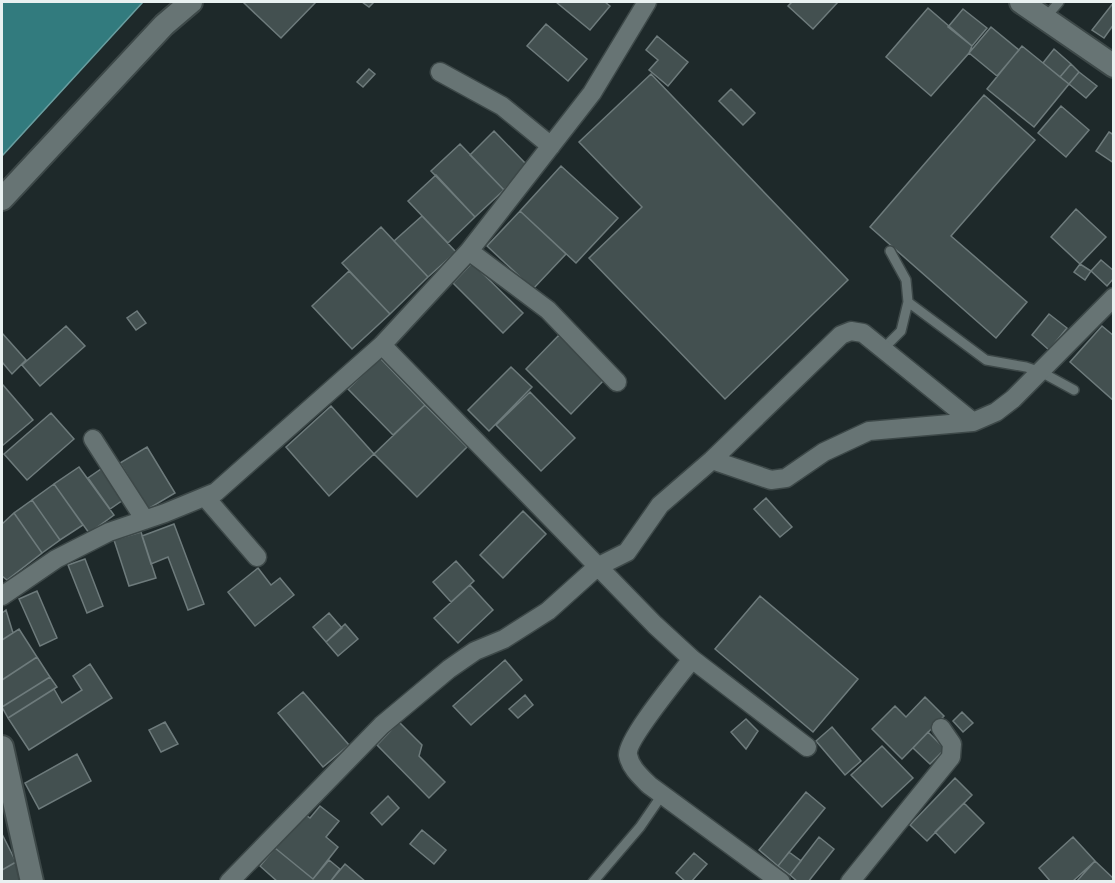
<svg xmlns="http://www.w3.org/2000/svg" width="1115" height="883" font-family="'PT Sans',sans-serif">
<style>
.water{fill:#327b7e;stroke:#699ea0;stroke-width:1.5}
.building{fill:#435050;stroke:#6e7b7c;stroke-width:1.5}
.lines{fill:none;stroke-linecap:round;stroke-linejoin:round}
.service-casing{stroke:#3d4848;stroke-width:12}
.minor-casing{stroke:#3d4848;stroke-width:21}
.tertiary-casing{stroke:#3d4848;stroke-width:26}
.service{stroke:#677474;stroke-width:9}
.minor{stroke:#677474;stroke-width:18}
.tertiary{stroke:#677474;stroke-width:22}
</style>
<rect width="100%" height="100%" fill="#1e292a"/>
<path class="water" d="M2,2H143L2,156Z"/>
<path class="building" d="M245,2H316L281,38L244,3Z
M362,2H374L369,7Z
M556,2H605L610,6L590,30Z
M792,2H838L813,29L788,6Z
M1114,2V24L1104,38L1092,30Z
M928,8L972,46L969,53L931,96L886,57Z
M963,9L987,28L972,46L948,27Z
M546,24L587,59L568,81L527,46Z
M991,27L1019,50L997,76L969,53Z
M657,36L688,62L668,86L649,70L658,60L646,50Z
M1022,46L1069,84L1034,127L987,89Z
M1054,49L1071,64L1060,77L1043,63Z
M1071,64L1079,72L1069,84L1060,77Z
M369,69L375,74L363,87L357,82Z
M1079,72L1097,86L1086,98L1069,84Z
M651,74L848,280L725,399L589,258L642,207L579,142Z
M731,89L755,113L743,125L719,101Z
M984,95L1035,140L951,236L1027,302L996,338L870,227Z
M1061,106L1089,130L1066,157L1038,133Z
M494,131L527,165L504,190L470,155Z
M1109,132L1114,135V163L1096,151Z
M460,144L504,190L475,217L431,171Z
M561,166L618,218L576,263L520,211Z
M436,175L475,217L448,243L408,201Z
M1076,209L1106,237L1080,264L1051,237Z
M520,211L566,254L533,289L487,246Z
M422,216L456,252L428,277L394,241Z
M381,227L428,277L390,314L342,263Z
M1101,260L1114,271V278L1107,286L1091,271Z
M472,263L523,313L503,333L453,283Z
M1080,264L1091,271L1085,280L1074,272Z
M349,271L390,314L352,349L312,306Z
M137,311L146,323L136,330L127,318Z
M1049,314L1067,328L1049,350L1032,335Z
M66,326L85,346L40,386L22,365Z
M1102,326L1114,336V401L1070,362Z
M2,333L26,360L12,374L2,362Z
M559,335L604,380L571,414L526,369Z
M380,358L425,405L393,435L348,389Z
M511,367L532,387L489,431L468,410Z
M3,385L33,420L2,446V386Z
M530,392L575,438L541,471L496,425Z
M425,405L467,447L417,497L374,454Z
M331,406L374,454L329,496L286,447Z
M51,413L74,439L27,480L4,454Z
M147,447L175,493L148,509L120,463Z
M79,467L114,515L89,533L54,484Z
M101,469L123,500L110,509L88,478Z
M54,484L83,525L60,540L32,500Z
M766,498L792,527L780,537L754,509Z
M32,500L60,540L42,553L14,513Z
M523,511L546,534L503,578L480,555Z
M14,513L42,553L7,580L2,576V524Z
M174,524L204,604L188,610L168,557L151,564L142,536Z
M141,532L156,578L129,586L114,540Z
M85,559L103,606L87,613L68,565Z
M456,561L474,581L451,602L433,582Z
M258,568L271,585L280,578L294,595L255,626L228,592Z
M470,585L493,610L458,643L434,618Z
M37,591L57,638L40,646L19,599Z
M760,596L858,679L813,732L715,649Z
M6,610L13,633L2,640V613Z
M329,613L342,628L326,642L313,627Z
M345,624L358,639L338,656L326,642Z
M19,629L37,657L2,680V640Z
M37,657L50,677L2,707V680Z
M505,660L522,680L471,725L453,706Z
M90,664L112,698L29,750L8,718L54,689L62,703L82,690L73,676Z
M50,677L57,687L8,718L2,707Z
M303,692L349,745L323,767L278,713Z
M525,695L533,705L518,718L509,709Z
M925,697L944,716L902,759L872,729L895,706L906,717Z
M962,712L973,723L963,732L953,721Z
M746,719L758,731L746,749L731,732Z
M165,722L178,744L161,752L149,730Z
M399,722L422,745L419,756L445,782L429,798L377,745Z
M832,727L861,761L845,775L816,741Z
M928,732L945,749L930,764L913,748Z
M882,746L913,778L882,807L851,775Z
M77,754L91,781L39,809L25,783Z
M955,778L972,795L927,841L910,825Z
M806,792L825,808L778,866L759,850Z
M388,796L399,808L382,825L371,813Z
M964,803L984,823L955,853L935,832Z
M320,806L339,821L326,837L338,847L313,879L275,848L303,813L310,818Z
M422,830L446,850L434,864L410,844Z
M2,834L16,862L2,870Z
M819,837L834,849L808,882H798L790,875Z
M1073,837L1095,861L1072,882H1051L1039,868Z
M275,848L313,879L329,860L340,869L330,882H278L260,866Z
M789,852L801,861L790,875L778,866Z
M694,853L707,864L691,882H686L676,873Z
M1095,861L1114,879V882H1076Z
M16,862L27,882H2V870Z
M345,864L366,882H330Z"/>
<g class="lines">
<g class="service-casing">
<path id="service" d="M1045,18L1059,2
M908,302L986,360L1026,367L1041,372L1074,390
M883,349L901,331L908,302L906,280L890,251
M593,882L640,827L662,795"/>
</g>
<g class="minor-casing">
<path id="minor" d="M440,72L502,106L551,146
M469,251L548,310L617,382
M382,345L655,625L692,659L807,747
M93,439L145,520
M712,460L841,335L851,331L863,333L973,422
M205,497L257,557
M2,596L56,559L109,532L165,513L216,492L382,345L469,251L592,93L647,2
M692,659C680,675 626,740 628,755C630,767 640,776 649,785L781,882
M229,882L382,725L449,669L475,651L504,639L548,611L597,567L627,552L660,505L712,460L771,480L786,478L824,452L869,431L973,422L996,412L1013,399L1114,297
M850,882L951,757L952,744L941,728"/>
</g>
<g class="tertiary-casing">
<path id="tertiary" d="M1021,2L1114,66
M2,199L164,25L191,2
M2,747L32,882"/>
</g>
<use href="#service" class="service"/>
<use href="#minor" class="minor"/>
<use href="#tertiary" class="tertiary"/>
</g>
<rect width="1115" height="883" fill="none" stroke="#e9f1f1" stroke-width="6"/>
</svg>
